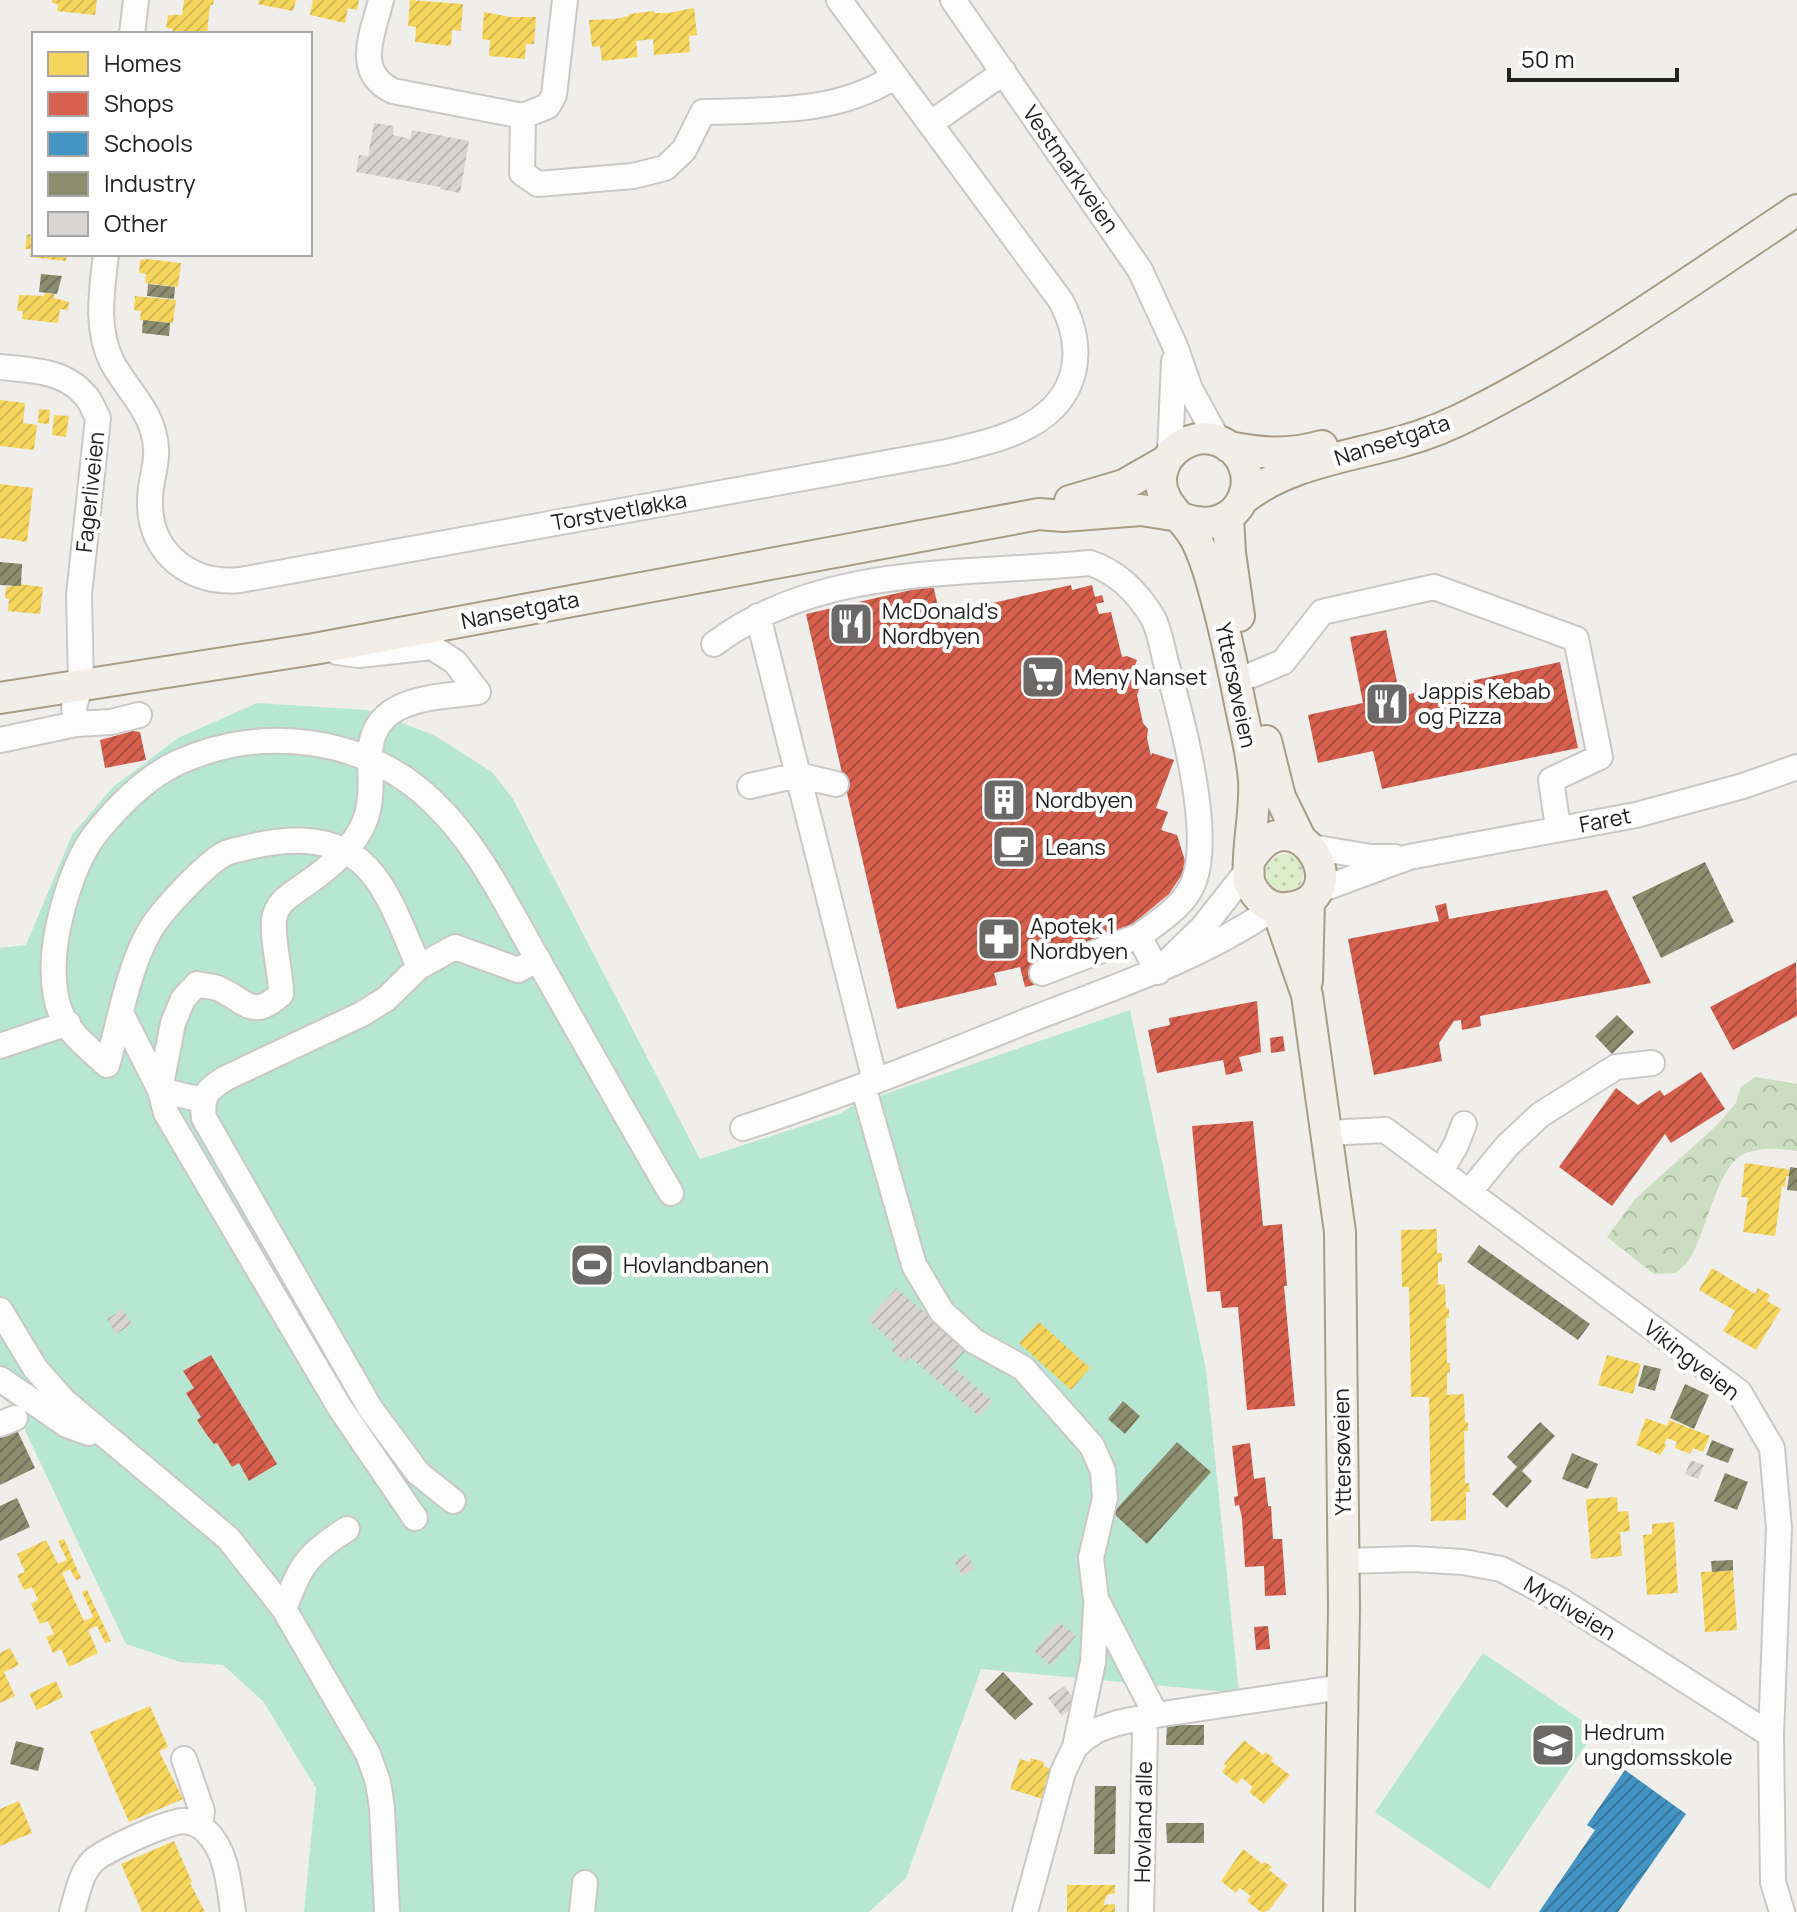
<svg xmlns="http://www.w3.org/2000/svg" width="1797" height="1912" font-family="Manrope,sans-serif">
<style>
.grass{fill:url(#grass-dots)}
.forest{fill:url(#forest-crowns)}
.pitch{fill:#b7e6d2}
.homes{fill:url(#homes-hatch)}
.shops{fill:url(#shops-hatch)}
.schools{fill:url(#schools-hatch)}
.industry{fill:url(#industry-hatch)}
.building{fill:url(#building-hatch)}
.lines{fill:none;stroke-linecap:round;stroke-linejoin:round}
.minor-casing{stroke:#c9c8c7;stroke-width:28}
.major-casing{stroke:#a79c86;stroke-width:34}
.minor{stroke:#fdfcfc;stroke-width:24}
.major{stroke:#f3ede7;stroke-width:30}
.labels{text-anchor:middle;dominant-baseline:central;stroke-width:8;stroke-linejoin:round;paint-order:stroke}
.street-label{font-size:22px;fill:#222;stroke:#fff}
.poi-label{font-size:22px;fill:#222;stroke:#fff;text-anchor:start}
</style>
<defs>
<pattern id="grass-dots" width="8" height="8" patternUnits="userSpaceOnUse" patternTransform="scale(2)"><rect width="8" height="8" fill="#ddeccb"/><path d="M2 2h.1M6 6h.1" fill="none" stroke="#bdcaae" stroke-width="1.8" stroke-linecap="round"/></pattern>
<pattern id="forest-crowns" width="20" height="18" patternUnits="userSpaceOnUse" patternTransform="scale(2)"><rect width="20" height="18" fill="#cbdec1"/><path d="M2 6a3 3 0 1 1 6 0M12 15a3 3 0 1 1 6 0" fill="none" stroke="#aebea6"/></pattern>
<pattern id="homes-hatch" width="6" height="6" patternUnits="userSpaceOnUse" patternTransform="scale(2)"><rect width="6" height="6" fill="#f6d55c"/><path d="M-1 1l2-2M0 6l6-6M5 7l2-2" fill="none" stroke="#d3b750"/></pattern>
<pattern id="shops-hatch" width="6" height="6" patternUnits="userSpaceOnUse" patternTransform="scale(2)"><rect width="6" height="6" fill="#d6604d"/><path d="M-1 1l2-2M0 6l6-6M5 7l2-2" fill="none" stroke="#ad4f40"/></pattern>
<pattern id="schools-hatch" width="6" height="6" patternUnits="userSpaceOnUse" patternTransform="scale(2)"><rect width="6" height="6" fill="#4393c3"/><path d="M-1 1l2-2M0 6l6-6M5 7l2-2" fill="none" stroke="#38789e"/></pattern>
<pattern id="industry-hatch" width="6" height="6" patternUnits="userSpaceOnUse" patternTransform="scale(2)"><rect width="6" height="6" fill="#8c8c6e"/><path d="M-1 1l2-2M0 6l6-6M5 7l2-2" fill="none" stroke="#72725a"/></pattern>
<pattern id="building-hatch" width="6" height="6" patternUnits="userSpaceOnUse" patternTransform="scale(2)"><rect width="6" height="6" fill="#d7d4d2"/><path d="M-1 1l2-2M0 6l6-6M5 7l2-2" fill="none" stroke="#b8b6b4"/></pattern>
</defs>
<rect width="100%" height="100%" fill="#f0eeeb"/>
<path class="grass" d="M1266 873a19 19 0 1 1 38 0a19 19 0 1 1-38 0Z"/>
<path class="forest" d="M1755,1077L1797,1084V1151C1781,1148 1757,1147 1742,1155C1717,1168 1705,1237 1689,1260C1686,1265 1680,1269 1675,1273L1654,1274L1607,1237L1635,1199L1717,1125L1736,1103L1741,1087Z"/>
<path class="pitch" d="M257,703L367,710L434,735L492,772L513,799L700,1159L839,1114L856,1104L1130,1010L1206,1370L1239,1693L981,1669L906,1878L869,1912H304L316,1788L263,1701L223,1665L180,1662L126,1644L14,1407L0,1396V948L26,945L72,835L113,787L178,738Z
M1483,1653L1596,1730L1489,1889L1375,1812Z"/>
<path class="homes" d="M52,0H97L95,15L57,11L58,4L52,3Z
M184,0H214L213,5H210L207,34H172L173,29L166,28L168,15H182Z
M259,0H296L293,11L258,4Z
M313,0H359L357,10L348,8L345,23L310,15Z
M410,0L463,4L461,31L452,30L451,46L415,42L416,27L408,26Z
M694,8L697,35L689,36L690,52L654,55L653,39L636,41L638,57L602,61L600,46L592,47L589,20L615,19L629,16L628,14L654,11V13H668Z
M484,12L510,17H536L534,44H526L525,59L489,56L490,40L482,39Z
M27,234L34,235V254H67L66,261L30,257L31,249H25Z
M147,259L181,263L178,287L145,283L146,274L139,273L140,260Z
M45,293L54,294V298L69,302L68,310L60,309L58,323L22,319L23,311H17L19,295L44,296Z
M135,296L176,300L173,323L140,320L141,311L134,310Z
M0,400L25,403L23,423L37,425L34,450L0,446Z
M39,409L50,410L49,424L38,423Z
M54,415L69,416L66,437L52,435Z
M0,484L33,488L27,542L0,538Z
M11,583L43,587L40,614L8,611L9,599L5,598L6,587H11Z
M1745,1163L1787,1169L1790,1172V1176H1786L1785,1187L1782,1186L1775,1236L1743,1232L1748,1198L1741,1197Z
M1437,1229V1253H1442V1262H1438V1285L1445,1284L1446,1308H1449V1318H1446L1447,1363H1450V1372L1447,1373V1395L1464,1394L1465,1422H1468V1431H1464L1465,1483H1469L1470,1492H1466V1520L1431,1521L1429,1397H1411L1409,1287H1402L1401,1230Z
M1712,1268L1755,1294L1758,1288L1770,1295L1767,1301L1781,1309L1756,1350L1723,1331L1735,1311L1699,1290Z
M1039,1322L1090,1368L1071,1390L1019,1343Z
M1607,1355L1641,1364L1633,1394L1598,1385Z
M1646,1418L1667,1426L1669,1420L1710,1436L1703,1452L1693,1448L1690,1454L1675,1448L1677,1442L1667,1438L1664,1444L1667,1445L1660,1455L1636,1445Z
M1617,1497L1618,1512L1628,1511L1630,1531L1620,1532L1622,1556L1591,1559L1586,1499Z
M1674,1522L1678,1593L1647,1595L1643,1535L1652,1534V1524Z
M64,1539L81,1578L76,1580L70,1569L62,1573L84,1621L93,1617L82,1592L87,1590L111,1641L105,1643L97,1626L88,1630L98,1653L69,1667L61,1649L53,1653L46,1637L54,1634L48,1621L40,1624L31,1604L38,1600L32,1587L24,1590L17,1575L25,1572L17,1554L46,1540L58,1564L67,1560L58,1541Z
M1733,1570L1737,1630L1705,1632L1701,1572Z
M10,1648L19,1665L4,1672L15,1696L0,1703V1653Z
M56,1681L63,1697L37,1710L29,1694Z
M150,1706L168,1747L159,1751L183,1799L129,1822L90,1732Z
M1244,1740L1263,1755L1266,1752L1273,1758L1271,1761L1290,1775L1264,1804L1249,1792L1253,1787L1242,1778L1237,1784L1222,1772L1226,1766L1224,1764Z
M1031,1758L1044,1762L1043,1766L1055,1770L1046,1800L1010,1789L1020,1759L1030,1762Z
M19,1801L32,1833L0,1846V1809Z
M174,1841L192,1882L190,1883L205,1912H142L121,1864Z
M1243,1849L1262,1864L1265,1862L1272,1867L1269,1870L1288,1885L1269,1910L1264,1912H1261L1247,1901L1251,1896L1240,1888L1236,1893L1221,1881Z
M1067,1885H1115V1893L1107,1895L1103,1905L1115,1904V1912H1067Z"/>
<path class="shops" d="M933,585L940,615L1071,585L1072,590L1092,585L1095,597L1102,595L1104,602L1096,604L1099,614L1111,612L1122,657L1127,656L1137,660L1132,673L1133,678L1142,681L1137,695L1143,723L1148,729L1147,738L1151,756L1152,753L1174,760L1156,808L1168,812L1161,830L1177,835L1187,867L1169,894L1123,932L1034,966L1038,984L1025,987L1020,967L994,973L997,985L897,1009L847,793L842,791V773L806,614Z
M1386,630L1400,696L1560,662L1578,748L1382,789L1373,751L1318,763L1308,715L1363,703L1350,637Z
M133,731L140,732L146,760L105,768L100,740Z
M1607,890L1651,983L1480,1016L1481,1026L1462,1030L1461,1020L1454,1021L1439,1043L1442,1061L1374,1075L1348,939L1439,921L1435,906L1446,903L1449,919Z
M1796,962L1797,1016L1733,1050L1710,1007Z
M1257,1001L1261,1052L1239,1057L1243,1071L1226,1075L1223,1060L1157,1073L1148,1030L1170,1025L1169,1018Z
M1283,1036L1285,1051L1271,1053L1270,1038Z
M1701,1072L1725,1109L1671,1143L1665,1134L1612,1206L1559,1167L1616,1088L1638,1105L1660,1090L1664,1096Z
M1253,1121L1263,1226L1282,1224L1287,1286H1284L1295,1406L1247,1410L1238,1307L1222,1308L1220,1291L1207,1292L1192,1126Z
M211,1355L277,1464L249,1481L239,1463L232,1467L217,1443L214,1444L207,1435L197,1420L201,1417L186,1393L194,1388L183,1371Z
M1250,1443L1254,1479L1265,1477L1268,1506H1271L1273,1539H1282L1286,1595L1265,1596L1264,1566L1245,1567L1242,1518L1239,1505L1235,1506L1234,1497L1238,1496L1232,1446Z
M1268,1626L1270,1649L1256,1650L1254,1627Z"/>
<path class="schools" d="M1625,1770L1686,1814L1618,1912H1539L1595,1830L1587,1825Z"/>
<path class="industry" d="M41,274L62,276L57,294L39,292Z
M148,284L175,287L174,299L147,296Z
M143,320L170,323L169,336L142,333Z
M0,562L22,564L21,586L0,585Z
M1705,862L1734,922L1661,958L1632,897Z
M1617,1015L1634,1032L1612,1054L1595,1036Z
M1790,1167L1797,1168V1191L1787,1190Z
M1479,1245L1590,1324L1578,1340L1467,1262Z
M1644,1365L1661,1369L1655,1391L1638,1386Z
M1685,1384L1709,1395L1694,1429L1670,1418Z
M1123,1401L1140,1416L1125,1434L1108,1419Z
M1540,1422L1555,1436L1522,1471L1532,1481L1507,1508L1492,1494L1517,1467L1507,1457Z
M16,1428L35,1468L0,1485V1436Z
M1712,1440L1734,1449L1728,1463L1706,1455Z
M1177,1442L1211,1472L1147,1544L1113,1513Z
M1572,1453L1598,1464L1588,1489L1562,1479Z
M1725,1473L1748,1482L1737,1510L1714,1501Z
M17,1498L30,1527L0,1541V1506Z
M1733,1560V1570L1712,1572L1711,1561Z
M1003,1672L1033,1704L1015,1720L985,1690Z
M1167,1725H1204V1745H1166Z
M16,1741L44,1748L38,1771L10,1764Z
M1095,1786H1116L1115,1854H1094Z
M1166,1823H1204V1843H1167Z"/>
<path class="building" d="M374,123L394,126L393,135L410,139L412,130L469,141L460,193L440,189L441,187L356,172L359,155L368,156Z
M896,1288L967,1349L952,1366L992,1401L979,1416L910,1357L905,1362L891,1350L896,1345L868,1320Z
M123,1309L132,1324L116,1334L107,1319Z
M1691,1460L1704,1465L1698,1479L1685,1474Z
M966,1554L975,1568L963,1576L954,1562Z
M1059,1622L1076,1636L1051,1666L1034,1651Z
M1064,1686L1078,1703L1062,1716L1048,1698Z"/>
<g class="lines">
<g class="minor-casing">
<path id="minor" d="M381,0C373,33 353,72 393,91L523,116L548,106L554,95L565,0
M953,0L1140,270L1175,346L1190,389L1218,440
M132,34L136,0
M523,116L522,173L538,184L633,176L665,168L684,150L703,112C770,110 836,114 894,77
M931,123L1004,72
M106,254C102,290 95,328 112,362C124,385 146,406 153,431C162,461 149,476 150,504C150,554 192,585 240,580L947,452C975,445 1005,439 1030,425C1080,397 1086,348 1061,301L839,0
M0,367C30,370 64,370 85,395C91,401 94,411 98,418L79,595L81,684L74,707L76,724L111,722L139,715
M1170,454L1174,361
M758,616L875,1081
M714,644C820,564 965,575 1090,563C1118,572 1138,593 1153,618C1159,629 1162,646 1165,659C1180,711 1213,830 1194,881C1185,906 1159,921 1139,936L1158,972
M337,652L359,655L432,647L455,662L478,692
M1252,675L1283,662L1322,612L1434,587L1576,639L1600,757L1551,780L1558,828
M0,740L76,724
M750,786L798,775L836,784
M1311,847L1371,857H1395
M1317,891L1409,857L1636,815L1743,786L1797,767
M1171,958L1203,927L1248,870
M419,967C404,934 388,884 360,861C329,835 286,838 249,847C242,849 232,850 226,853C206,863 160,912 149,932C127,972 120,1021 107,1065C92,1051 71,1035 62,1016C49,987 53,945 61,915C68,887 79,854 97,832C118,806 148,776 179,762C263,724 365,737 432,801C476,842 504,900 533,951C579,1032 624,1113 671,1193
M1042,973L1139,936
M122,1015L160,1090L202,1100
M0,1046L68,1023
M863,1086L914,1265L942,1312L974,1341L1023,1368L1092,1446L1103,1471L1105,1498L1091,1558L1096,1599L1156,1715
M743,1128C839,1097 933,1059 1027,1021C1114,987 1196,961 1274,908
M1327,1133L1385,1130L1739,1392L1772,1448L1779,1528L1771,1735L1773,1882L1782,1912
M1441,1171L1456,1145L1464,1124
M1469,1192L1507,1146L1540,1115L1616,1067L1652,1063
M0,1310L35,1368L64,1401L228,1538L284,1609L368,1754L378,1782L382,1808L387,1912
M0,1379L67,1425L89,1433
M0,1424L15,1418
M453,1501L418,1473L370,1408L204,1118C201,1096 207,1089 226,1078L362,1014L386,999L419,967L455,947L518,970L538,959
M415,1518L340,1408L166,1113L160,1090L173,1023L183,999L197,984C203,986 211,986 217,988C245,999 251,1022 281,994C281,970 272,944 274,920C276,900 296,892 310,881C329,868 355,845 364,823C372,805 371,781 370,762C367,697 430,698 478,692
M1344,1561L1413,1559L1463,1562L1501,1569L1560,1600L1771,1735
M284,1609C301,1565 306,1555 347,1529
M1075,1747L1093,1662L1096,1606
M184,1759L202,1811L200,1826
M72,1912C77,1895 80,1874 93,1861C103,1851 170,1820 184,1821C192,1822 200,1825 206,1831C227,1851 229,1885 233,1912
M582,1912L585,1883
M1025,1912L1063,1772L1075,1747L1084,1739L1097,1730L1117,1723L1156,1715L1342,1687
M1141,1912L1145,1732"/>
</g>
<g class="major-casing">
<path id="major" d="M1229,447C1262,454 1290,455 1322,446
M1242,500C1286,464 1347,457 1400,442C1426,435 1455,423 1479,410C1590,353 1693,279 1797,210
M1070,501L1124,485L1166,461
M1228,517L1230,553L1239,616
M1184,519C1246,541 1270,462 1219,441C1194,431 1164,450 1161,477C1159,504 1184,517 1195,538C1204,554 1209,572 1214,590C1225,629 1233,668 1241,708C1246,732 1252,755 1254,780C1256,814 1246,850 1249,882C1256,898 1268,910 1287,908C1362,900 1296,788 1251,858
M0,698L314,649L1039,514L1063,516L1141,510L1179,516
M1266,741L1280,797L1301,840
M1277,909L1307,995L1340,1232L1344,1608L1339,1912
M1307,981L1309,901"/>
</g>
<use href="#minor" class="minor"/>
<use href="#major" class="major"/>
</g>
<defs>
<g id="restaurant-square" transform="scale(2.3)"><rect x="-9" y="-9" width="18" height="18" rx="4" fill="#6a6968" stroke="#fff"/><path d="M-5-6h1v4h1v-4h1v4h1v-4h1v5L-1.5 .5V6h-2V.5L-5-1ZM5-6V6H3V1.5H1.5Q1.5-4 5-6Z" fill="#fff"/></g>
<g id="supermarket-square" transform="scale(2.3)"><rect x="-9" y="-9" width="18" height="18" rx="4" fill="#6a6968" stroke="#fff"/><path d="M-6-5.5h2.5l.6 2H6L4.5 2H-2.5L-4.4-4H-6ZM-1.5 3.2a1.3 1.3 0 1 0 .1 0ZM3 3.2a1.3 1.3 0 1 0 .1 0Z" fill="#fff"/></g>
<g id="building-square" transform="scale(2.3)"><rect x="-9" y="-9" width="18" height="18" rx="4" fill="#6a6968" stroke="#fff"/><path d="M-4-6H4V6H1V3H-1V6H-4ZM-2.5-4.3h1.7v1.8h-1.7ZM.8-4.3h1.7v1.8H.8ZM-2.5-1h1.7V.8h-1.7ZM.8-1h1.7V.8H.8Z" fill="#fff"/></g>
<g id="cafe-square" transform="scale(2.3)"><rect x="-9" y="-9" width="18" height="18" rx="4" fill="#6a6968" stroke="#fff"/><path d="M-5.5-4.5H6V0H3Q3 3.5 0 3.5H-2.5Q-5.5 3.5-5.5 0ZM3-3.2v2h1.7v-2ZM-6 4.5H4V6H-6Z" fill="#fff"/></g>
<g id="pharmacy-square" transform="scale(2.3)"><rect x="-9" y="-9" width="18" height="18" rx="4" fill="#6a6968" stroke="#fff"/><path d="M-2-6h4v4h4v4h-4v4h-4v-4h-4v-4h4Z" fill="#fff"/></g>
<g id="stadium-square" transform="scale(2.3)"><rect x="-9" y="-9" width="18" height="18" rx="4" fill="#6a6968" stroke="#fff"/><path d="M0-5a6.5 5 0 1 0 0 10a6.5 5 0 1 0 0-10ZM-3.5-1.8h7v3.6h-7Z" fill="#fff"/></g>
<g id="school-square" transform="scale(2.3)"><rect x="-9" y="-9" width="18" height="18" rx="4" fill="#6a6968" stroke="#fff"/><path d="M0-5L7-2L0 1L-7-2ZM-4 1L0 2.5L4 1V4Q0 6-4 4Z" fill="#fff"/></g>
</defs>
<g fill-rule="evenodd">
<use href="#restaurant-square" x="851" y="624"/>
<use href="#supermarket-square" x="1043" y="677"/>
<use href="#restaurant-square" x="1387" y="704"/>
<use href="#building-square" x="1004" y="800"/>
<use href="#cafe-square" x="1014" y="847"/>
<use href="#pharmacy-square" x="999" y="939"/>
<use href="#stadium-square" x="592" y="1265"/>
<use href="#school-square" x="1553" y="1745"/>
</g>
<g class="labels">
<g class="street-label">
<text transform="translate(1071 169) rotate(55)">Vestmarkveien</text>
<text transform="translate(1392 440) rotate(-18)">Nansetgata</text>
<text transform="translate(90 492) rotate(-84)">Fagerliveien</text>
<text transform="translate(619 511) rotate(-10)">Torstvetløkka</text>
<text transform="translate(520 610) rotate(-11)">Nansetgata</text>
<text transform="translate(1236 685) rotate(78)">Yttersøveien</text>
<text transform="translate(1605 820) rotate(-11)">Faret</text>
<text transform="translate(1692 1360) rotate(38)">Vikingveien</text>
<text transform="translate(1342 1452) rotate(-91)">Yttersøveien</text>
<text transform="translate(1570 1608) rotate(31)">Mydiveien</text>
<text transform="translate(1143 1822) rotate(-89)">Hovland alle</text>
</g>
<g class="poi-label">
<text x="882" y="611">McDonald's<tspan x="882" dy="25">Nordbyen</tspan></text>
<text x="1074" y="677">Meny Nanset</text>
<text x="1418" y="691">Jappis Kebab<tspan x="1418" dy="25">og Pizza</tspan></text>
<text x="1035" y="800">Nordbyen</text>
<text x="1045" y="847">Leans</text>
<text x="1030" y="926">Apotek 1<tspan x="1030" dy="25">Nordbyen</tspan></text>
<text x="623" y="1265">Hovlandbanen</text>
<text x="1584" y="1732">Hedrum<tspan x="1584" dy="25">ungdomsskole</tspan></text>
</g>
</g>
<rect x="32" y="32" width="280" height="224" fill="#ffffff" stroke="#a7a7a7" stroke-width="2"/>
<rect x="48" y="52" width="40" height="24" fill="#f6d55c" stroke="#a7a7a7" stroke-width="2"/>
<text x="104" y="72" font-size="24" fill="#222222">Homes</text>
<rect x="48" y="92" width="40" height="24" fill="#d6604d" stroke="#a7a7a7" stroke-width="2"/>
<text x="104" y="112" font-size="24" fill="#222222">Shops</text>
<rect x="48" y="132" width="40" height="24" fill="#4393c3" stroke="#a7a7a7" stroke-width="2"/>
<text x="104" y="152" font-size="24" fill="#222222">Schools</text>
<rect x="48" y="172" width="40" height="24" fill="#8c8c6e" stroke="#a7a7a7" stroke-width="2"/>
<text x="104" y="192" font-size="24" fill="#222222">Industry</text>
<rect x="48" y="212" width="40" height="24" fill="#d7d4d2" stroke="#a7a7a7" stroke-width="2"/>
<text x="104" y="232" font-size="24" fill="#222222">Other</text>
<path d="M1509 68v12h168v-12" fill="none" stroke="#222222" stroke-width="4"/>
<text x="1521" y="68" font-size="24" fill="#222222" stroke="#ffffff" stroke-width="6" paint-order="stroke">50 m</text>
</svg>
